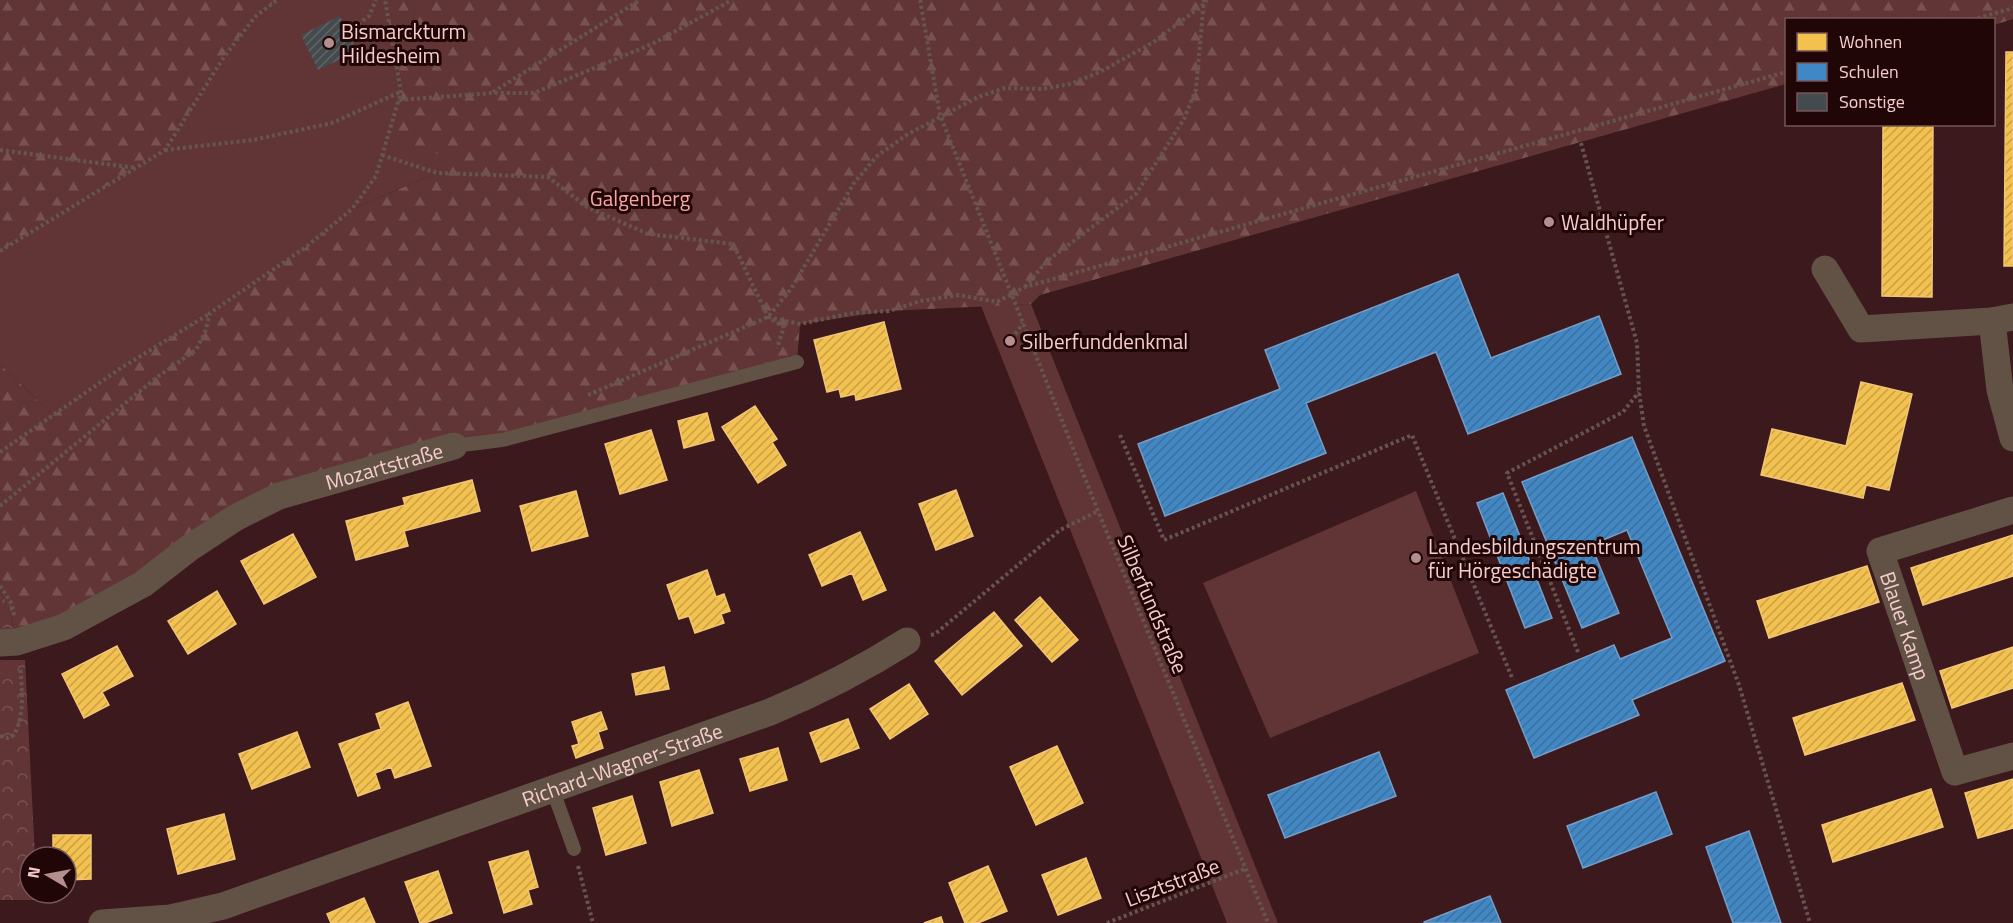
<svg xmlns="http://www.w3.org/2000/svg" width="2013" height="923" font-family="'Titillium Web',sans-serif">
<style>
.grass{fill:#613535}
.forest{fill:url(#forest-firs)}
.park{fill:url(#park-crowns)}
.homes{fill:url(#homes-hatch);stroke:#f3c574;stroke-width:1.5}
.schools{fill:url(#schools-hatch);stroke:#769dc7;stroke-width:1.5}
.building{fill:url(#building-hatch)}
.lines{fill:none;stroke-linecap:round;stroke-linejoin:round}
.path{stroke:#66554e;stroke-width:4;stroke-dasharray:3 3;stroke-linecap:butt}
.lane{stroke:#625246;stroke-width:14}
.street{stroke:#625246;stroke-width:27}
.poi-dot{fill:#b58e8f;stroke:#200607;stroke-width:2}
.labels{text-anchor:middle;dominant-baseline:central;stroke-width:6;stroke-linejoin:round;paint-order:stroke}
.poi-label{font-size:21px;fill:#f6cdcc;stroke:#200607;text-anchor:start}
.park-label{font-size:21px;fill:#faa4a3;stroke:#200607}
.street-label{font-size:21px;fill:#f6cdcc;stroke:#200607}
</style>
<defs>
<pattern id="forest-firs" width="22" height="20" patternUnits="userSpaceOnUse" patternTransform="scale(1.5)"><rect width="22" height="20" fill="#613535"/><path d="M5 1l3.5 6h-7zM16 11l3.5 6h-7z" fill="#785151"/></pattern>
<pattern id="park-crowns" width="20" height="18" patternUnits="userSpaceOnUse" patternTransform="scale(1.5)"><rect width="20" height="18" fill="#613535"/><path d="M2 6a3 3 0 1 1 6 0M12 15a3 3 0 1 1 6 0" fill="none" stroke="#785151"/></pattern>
<pattern id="homes-hatch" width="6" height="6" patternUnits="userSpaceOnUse" patternTransform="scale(1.5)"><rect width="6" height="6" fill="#f2c14e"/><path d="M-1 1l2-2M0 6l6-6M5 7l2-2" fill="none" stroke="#c8a04a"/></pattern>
<pattern id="schools-hatch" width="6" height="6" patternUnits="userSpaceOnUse" patternTransform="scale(1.5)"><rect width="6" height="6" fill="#3f88c5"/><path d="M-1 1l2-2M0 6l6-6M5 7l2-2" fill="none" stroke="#436e95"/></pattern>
<pattern id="building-hatch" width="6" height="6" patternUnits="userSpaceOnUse" patternTransform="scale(1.5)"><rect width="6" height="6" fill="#444b4e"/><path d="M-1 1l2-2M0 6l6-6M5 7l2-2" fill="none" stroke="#606466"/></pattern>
</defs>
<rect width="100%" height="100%" fill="#3b191d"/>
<path class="grass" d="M277,0H385L401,92L445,156L437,173L352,209L306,247L210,313L121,368L53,415L0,364V251L165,150L224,57L255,17Z
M1031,304L1278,923H1227L981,306Z
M1416,491L1479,653L1270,738L1203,583Z"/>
<path class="forest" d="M0,0H277L255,17L224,57L165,150L0,251Z
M385,0H2013V19L1994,25V20H1786V84L1040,295L1031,304L888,311L800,324L797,362L279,496L143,584L0,643V628L13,627L9,605L0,591V364L53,415L121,368L210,313L306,247L352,209L437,173L444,156L387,136L401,92Z"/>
<path class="park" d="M0,591L9,605L13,628H0Z
M0,660H25L35,857H30V893H37V900H0Z"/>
<path class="homes" d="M2006,52H2013V266H2004Z
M1883,124H1933L1932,297L1882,296Z
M884,322L901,389L856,400L855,394L841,397L839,389L827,392L814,340Z
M1861,382L1912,394L1889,490L1866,485L1863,498L1761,475L1772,429L1846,446Z
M755,406L777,439L772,442L786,465L758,483L722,427Z
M707,413L714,440L684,448L678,421Z
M651,430L667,480L620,494L605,444Z
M472,480L480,511L404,531L408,546L356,560L346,521L405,505L403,498Z
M956,490L973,536L936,550L919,504Z
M576,491L588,536L532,551L520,506Z
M860,532L886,590L863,600L852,573L822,586L809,555Z
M293,534L316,577L264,604L241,561Z
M2013,535V576L1923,605L1911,568Z
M1867,566L1879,602L1769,638L1757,601Z
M707,570L716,597L724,594L730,611L721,614L724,623L695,633L689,616L679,619L667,585Z
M217,591L236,624L188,654L168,621Z
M1040,597L1078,640L1052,662L1015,620Z
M994,612L1022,646L962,695L935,661Z
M117,646L133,676L102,692L109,705L84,718L62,674Z
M2013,647V688L1952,708L1940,671Z
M664,667L669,689L636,695L632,674Z
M1902,683L1915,720L1805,755L1793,718Z
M909,684L928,714L890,739L870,709Z
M408,702L431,766L395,778L391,767L375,773L380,788L358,796L339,744L381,729L376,714Z
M601,712L607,729L598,732L603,748L576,758L572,746L579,744L572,722Z
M848,719L859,748L821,762L810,733Z
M297,732L310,767L252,789L239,754Z
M1057,746L1083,803L1036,825L1010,767Z
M778,748L787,780L750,791L740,759Z
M699,770L713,813L672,826L660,782Z
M2013,779V828L1978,838L1965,793Z
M1931,789L1943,827L1833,862L1822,825Z
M632,796L646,843L606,855L593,808Z
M224,814L235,859L178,874L167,829Z
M53,835H91V879L66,880V857H53Z
M528,851L538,887L528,890L532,904L504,913L489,862Z
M1086,858L1101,898L1058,915L1042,875Z
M988,866L1007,911L978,923H965L949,883Z
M438,871L452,913L425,923H420L405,882Z
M364,898L375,923H331L327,914Z
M941,917L943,923H924Z"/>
<path class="schools" d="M1458,274L1491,358L1599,316L1621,374L1468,434L1436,352L1306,403L1326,453L1165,516L1138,444L1280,389L1265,350Z
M1632,437L1725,661L1632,700L1639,715L1534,758L1506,690L1614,645L1620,659L1672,638L1627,530L1591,545L1619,613L1582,628L1522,482Z
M1503,493L1552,618L1525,628L1477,503Z
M1379,752L1396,796L1285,838L1268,795Z
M1656,792L1672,834L1583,868L1567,826Z
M1749,831L1781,923H1733L1706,847Z
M1490,896L1501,923H1424V922Z"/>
<path class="building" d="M340,16L357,51L318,70L301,35Z"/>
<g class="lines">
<path class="path" d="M920,0L940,115L1098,511L1268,923
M1972,20L2013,8
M348,31L369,16L376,0
M493,92L640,0
M399,100L492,93H534L652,44L732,0
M1581,143L1637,343L1639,392L1644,426L1739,685L1810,923
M0,150L136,168
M165,150L253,140L332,123L400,92
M382,155L437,173L548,177L587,207L648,234L733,244L768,317L784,327L777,348
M0,251L165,150L224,57L255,17L277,0
M1025,287L1047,261L1136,194L1184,119L1196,89L1204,0
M768,317L800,324L853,313L889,311L921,301L959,295L997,302L1025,287L1786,72
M1012,339L1023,323
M588,395L768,317L791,289L854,183L877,156L908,134L978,97L1005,88L1041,89L1070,84L1100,72L1152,43L1203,5L1207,0
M1120,435L1164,540L1412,435L1513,680
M0,452L121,368L209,314
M0,506L156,378L196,350L205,332L210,313L306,247L352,209L376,176L401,92L385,0
M0,586L12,604L14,616
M931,635L935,634L1060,530L1098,511
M1578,652L1507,473L1623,412L1639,392
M0,736L7,738L14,735C25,715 22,688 20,666
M578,866L593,923
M1107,923L1247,868"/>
<path class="lane" d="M454,446L502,440L797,362
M552,788L574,849"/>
<g class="street">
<path d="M1825,269L1861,329L1992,321L2013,317"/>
<path d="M1992,321L2000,390L2013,438"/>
<path id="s1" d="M2013,510L1880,551L1955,772L2013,756"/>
<path id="s2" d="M0,643L17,642L64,627L143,584L188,549L235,518L279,496L454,446"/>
<path id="s3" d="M102,923L171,918L223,906L770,712C818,692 863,669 907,641"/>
</g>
</g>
<g class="poi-dot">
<circle cx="329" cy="43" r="6"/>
<circle cx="1549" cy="222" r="6"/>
<circle cx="1010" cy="341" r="6"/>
<circle cx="1416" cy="558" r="6"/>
</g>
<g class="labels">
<g class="poi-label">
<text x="341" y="31">Bismarckturm<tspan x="341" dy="24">Hildesheim</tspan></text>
<text x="1561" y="222">Waldhüpfer</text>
<text x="1022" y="341">Silberfunddenkmal</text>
<text x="1428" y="546">Landesbildungszentrum<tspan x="1428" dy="24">für Hörgeschädigte</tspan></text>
</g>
<g class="park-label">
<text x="640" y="198">Galgenberg</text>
</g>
<g class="street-label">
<text stroke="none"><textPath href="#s2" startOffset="428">Mozartstraße</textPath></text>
<text transform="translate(1153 604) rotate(67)">Silberfundstraße</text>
<text stroke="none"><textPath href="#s1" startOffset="218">Blauer Kamp</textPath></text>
<text stroke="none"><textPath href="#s3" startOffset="546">Richard-Wagner-Straße</textPath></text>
<text transform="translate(1172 882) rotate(-21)">Lisztstraße</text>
</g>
</g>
<rect x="1785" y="18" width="210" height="108" fill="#200607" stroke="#765656" stroke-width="1.5"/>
<rect x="1797" y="33" width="30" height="18" fill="#f2c14e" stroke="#765656" stroke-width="1.5"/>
<text x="1839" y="48" font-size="18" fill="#f6cdcc">Wohnen</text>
<rect x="1797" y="63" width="30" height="18" fill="#3f88c5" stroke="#765656" stroke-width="1.5"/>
<text x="1839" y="78" font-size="18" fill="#f6cdcc">Schulen</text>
<rect x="1797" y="93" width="30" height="18" fill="#444b4e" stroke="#765656" stroke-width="1.5"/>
<text x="1839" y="108" font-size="18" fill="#f6cdcc">Sonstige</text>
<g transform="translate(48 875) rotate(280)"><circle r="28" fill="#200607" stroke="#765656" stroke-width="1.5"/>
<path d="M0-4.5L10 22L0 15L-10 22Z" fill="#b58e8f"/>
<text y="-9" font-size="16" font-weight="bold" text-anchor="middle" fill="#f6cdcc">N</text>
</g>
</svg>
